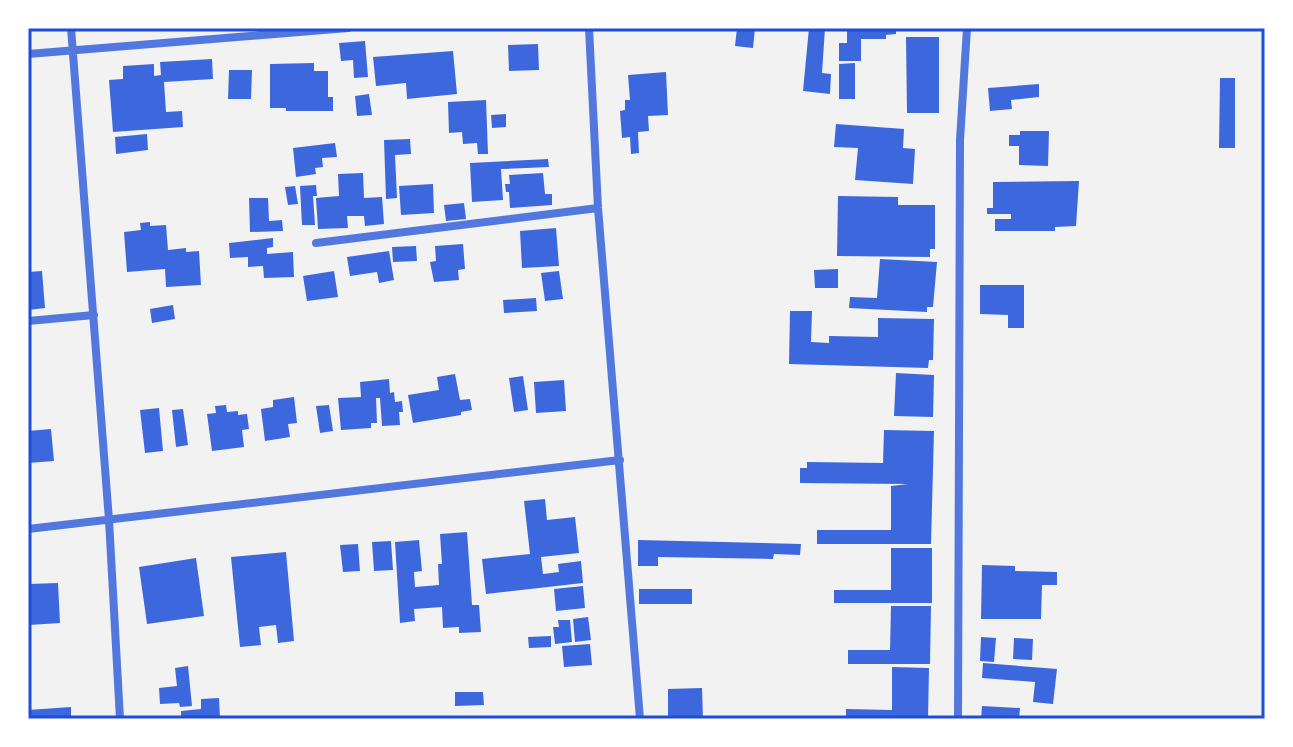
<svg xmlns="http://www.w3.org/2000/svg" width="1293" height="747" font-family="'PT Sans Narrow',sans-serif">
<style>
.building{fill:#3d67dc}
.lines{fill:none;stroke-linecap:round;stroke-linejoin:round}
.minor{stroke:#5277de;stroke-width:8}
.neatline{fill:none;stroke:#1d4ed8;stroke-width:3}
</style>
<rect width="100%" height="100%" fill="#f2f2f2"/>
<path class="building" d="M737,28H755L753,48L735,46Z
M809,28H825L822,73L831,74L830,94L803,91Z
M847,28H896V34L886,35V39H861V61H839V43H847Z
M906,37H939V113H907Z
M365,41L368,77L354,78L353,60L341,61L339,43Z
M538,44L539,70L509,71L508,45Z
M453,51L457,94L407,99L406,83L376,86L373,57Z
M212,59L213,79L164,82L166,112L182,111L183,127L113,132L109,80L123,79V66L154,64V76L161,75L160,62Z
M314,63V71H328V97H333V111H286V108H270V64Z
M855,63V99H839V64Z
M229,70H252L251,99H228Z
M666,72L668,115L648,116L649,131L638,132L639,153L631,154L630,137L622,138L620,111L625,110V100H630L628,75Z
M1220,78H1235V148H1219Z
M1039,84V97L1011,100L1012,109L990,111L988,88Z
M369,94L372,115L357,116L355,96Z
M486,100L488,154H478L477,143L463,144L462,132L449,133L448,102Z
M506,114V127L492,128L491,115Z
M836,124L904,129L903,148L915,149L913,184L855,180L858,148L834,147Z
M1020,131H1049L1048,166L1019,165V146H1009V135H1020Z
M147,134L148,150L116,154L115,137Z
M410,139L411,154L395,155L397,198L386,199L384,140Z
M335,143L337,157L322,158L323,167L315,168L316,174L296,177L293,148Z
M548,159L549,167L501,169L503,200L472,202L470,163Z
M363,173L364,198L382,197L384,224L365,226L364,216H347L348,228L318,229L316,198L339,196L338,174Z
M543,173L545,194H552V205L510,208L509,192H506L505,184H510L509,175Z
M1079,181L1076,226L1055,227V231H995V219H1011V214H987V208H993V182Z
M433,184L434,213L401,215L399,186Z
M316,185L317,196H313L315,225H302L300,186Z
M295,186L298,204L288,205L285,187Z
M838,196L898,197V205H935V249H930V257L837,256Z
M249,198H268L269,221L282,220L283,231L250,232Z
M464,203L466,219L446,221L444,205Z
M150,222V226L166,225L168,250L186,248V252L199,251L201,285L166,287L165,269L127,272L124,232L141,230L140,223Z
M556,228L559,266L522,268L520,231Z
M273,238V247L267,248V254L293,252L294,277L264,278L263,266L248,267V257L230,258L229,243Z
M463,244L465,269L458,270L459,280L434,282L430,262L436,261L435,246Z
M416,246L417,261L393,262L392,247Z
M389,251L394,280L379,283L377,272L350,276L347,257Z
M880,259L937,262L933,307H927V312L849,308L850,297L877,298Z
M838,269V288H815L814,270Z
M42,271L45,308L28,310V272Z
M334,271L338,297L307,301L303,276Z
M559,271L563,299L545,301L541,273Z
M980,285H1024V328H1008V315L980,314Z
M536,298L537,311L504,313L503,300Z
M173,305L175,319L152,323L150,309Z
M790,311H812L811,342L829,343V336L878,337V318L934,319L933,360H929L928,368L789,364Z
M896,373L934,375L933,417L894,416Z
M455,374L460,400L470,399L472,410L461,412V415L413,423L408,395L439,390L437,377Z
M523,376L528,410L514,412L509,378Z
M389,379L390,393L394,392L395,402L402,401L403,412H399L400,425L382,426L380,398H376L377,423H371V428L341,430L338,398L361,397L360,382Z
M564,380L566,411L536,413L534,382Z
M294,397L297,423L288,424L290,437L265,441L261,409L273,407V400Z
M226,405L227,412L238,411V415L247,414L249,429L242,430L244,447L212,451L207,414L216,413L215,406Z
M329,405L333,431L320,433L316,406Z
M159,408L163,451L145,453L140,410Z
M183,409L188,445L176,447L172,410Z
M51,429L54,461L28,463V431Z
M884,430L934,431L931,544H817V530H891V486L908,484L800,483V468H807V462L883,463Z
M545,499L547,520L575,517L579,553L541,557L543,574L559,572L558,564L581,561L583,583L486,594L482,559L530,554L524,501Z
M467,532L472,605H479L481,632L459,633V627L443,628L442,607L414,609L415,621L400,623L395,542L419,540L422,571L414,572L415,587L439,585L438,564H442L440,534Z
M638,540L801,544L800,555L774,554L773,559L658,557V566H638Z
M391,541L393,570L374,571L372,542Z
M358,544L360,571L343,572L340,545Z
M891,548H932V603H834V590H891Z
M286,552L294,641L278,643L276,625L259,627L261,645L240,647L231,557Z
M196,558L204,616L147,624L139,567Z
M982,565L1015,566V571L1057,572V585H1042L1041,619H981Z
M58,583L60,623L29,625L28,584Z
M583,586L585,608L556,611L554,589Z
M639,589H692V604H639Z
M891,606H931L930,664H848V650H890Z
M588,617L591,640L575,642L573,619Z
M558,620H570L572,642L555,644L553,627H559Z
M551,636V647L529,648L528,637Z
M981,637L996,638L994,662L980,661Z
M1014,638L1033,639L1032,660L1013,659Z
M590,644L592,665L564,667L562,646Z
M983,663L1057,669L1053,704L1033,702L1035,682L982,678Z
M188,666L192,706L180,707L179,703L160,704L159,688L177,686L175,668Z
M892,667L929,668L928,719H846V709L892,710Z
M702,688L703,719H668V689Z
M455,692H483L484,705L455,706Z
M219,698L220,719H181V711L201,709V699Z
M982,706L1020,708L1019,719H981Z
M71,707V719H28V710Z"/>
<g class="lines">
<path class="minor" d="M71,28L109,520L120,719
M589,28L598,208L640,719
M28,54L348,28
M316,243L598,208
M28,321L94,315
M28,529L620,460
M958,719L960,140L967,28"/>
</g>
<rect width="1293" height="747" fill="none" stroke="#ffffff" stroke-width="60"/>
<rect x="30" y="30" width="1233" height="687" class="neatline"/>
</svg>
